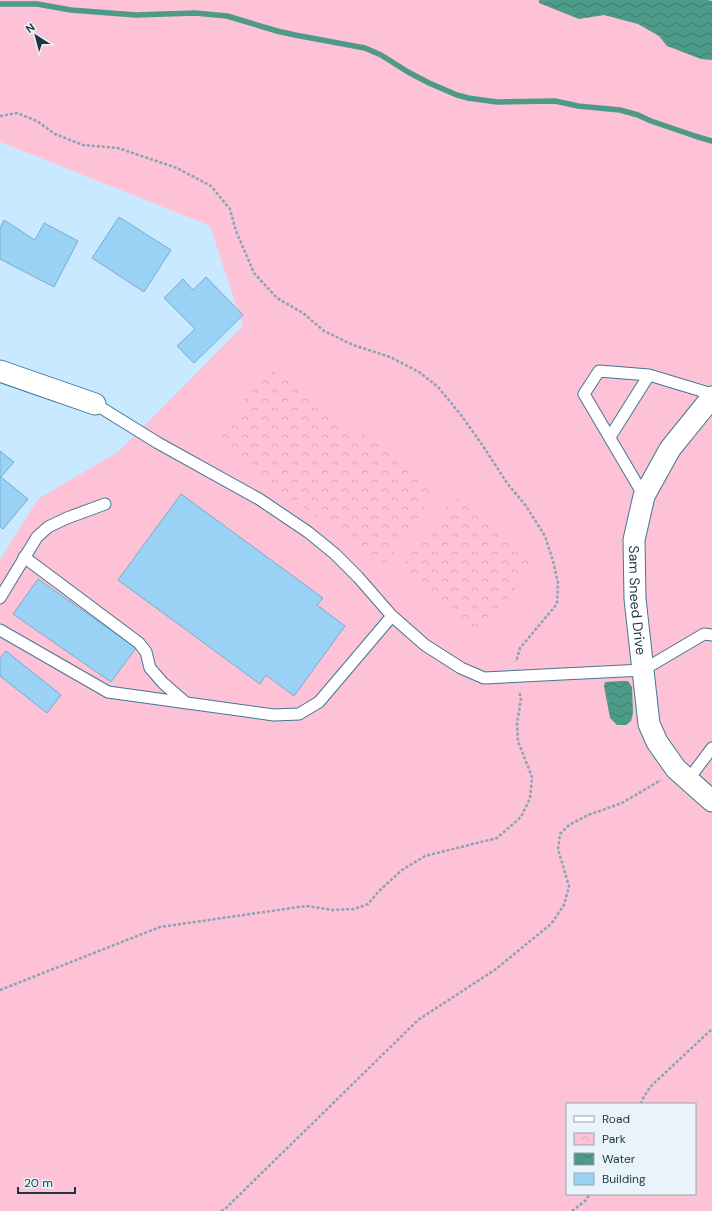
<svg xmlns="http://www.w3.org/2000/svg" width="712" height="1211" font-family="'DM Sans',sans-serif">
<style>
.grass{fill:#fdc2d6;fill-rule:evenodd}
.park{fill:url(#park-crowns)}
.water{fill:url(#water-waves)}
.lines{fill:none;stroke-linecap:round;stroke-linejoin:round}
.stream{stroke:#4e9a88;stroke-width:5.5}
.building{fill:#9ad2f5;stroke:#76adcf}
.lane-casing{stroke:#407695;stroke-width:13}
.street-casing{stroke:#407695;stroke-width:23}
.path{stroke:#87a4b7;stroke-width:2.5;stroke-dasharray:3 2;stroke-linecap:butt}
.lane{stroke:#fff;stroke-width:11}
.street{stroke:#fff;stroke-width:21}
.labels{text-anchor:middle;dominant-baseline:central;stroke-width:3;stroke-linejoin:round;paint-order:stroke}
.street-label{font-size:14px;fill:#1e3543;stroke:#e8f3fa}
</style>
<defs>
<pattern id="park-crowns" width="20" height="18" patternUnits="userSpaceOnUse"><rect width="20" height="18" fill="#fdc2d6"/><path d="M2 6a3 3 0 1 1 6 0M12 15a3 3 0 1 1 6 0" fill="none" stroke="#d8a7b9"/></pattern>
<pattern id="water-waves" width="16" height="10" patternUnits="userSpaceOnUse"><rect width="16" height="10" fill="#4e9a88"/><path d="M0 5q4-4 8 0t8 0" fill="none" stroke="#407e71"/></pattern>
</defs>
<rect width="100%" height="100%" fill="#c8e9ff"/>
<path class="grass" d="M0,0H712V1211H0V560L38,499L118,452L243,326L210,226L0,142ZM567,1104H695V1194H567Z"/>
<path class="park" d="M273,371L346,422L349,434L360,432L439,487L385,565L304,508V497L294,501L221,449L218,438L263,374Z
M458,499L532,552L534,562L486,629L477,630L403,577L401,567L449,502Z"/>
<path class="water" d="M539,0H707L712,1V60L701,59L667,46L659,36L638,24L604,15L579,19L539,3Z
M621,681H628L632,687L633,713L631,721L626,725H617L610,718L604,686L605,682Z"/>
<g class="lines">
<path class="stream" d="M0,4H37L71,10L136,15L195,13L227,16L277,31L295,35L365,48L381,55L408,72L429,83L457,95L468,98L497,102L555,101L578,106L620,110L638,115L651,121L695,136L712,141"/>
</g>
<path class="building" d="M119,217L171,250L144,292L92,258Z
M4,220L35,240L44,223L78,241L54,287L0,259V228Z
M206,277L243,315L194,363L177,346L195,329L164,298L183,279L193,290Z
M0,451L14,462L1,477L28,499L3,529L0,527Z
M181,494L323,598L317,605L345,626L294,696L266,675L260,684L118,580Z
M38,579L136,648L111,682L13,614Z
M6,651L61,695L47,713L0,676V658Z"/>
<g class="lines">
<g class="lane-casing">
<path id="lane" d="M95,404L158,443L259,499L308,532L335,554L358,577L392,616L425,645L461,668L484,678L643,670L704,634L712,635
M610,437L649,375
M644,496L584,394L599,371L649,375L712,394
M24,557L139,643L146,652L150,668L163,683L186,703
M0,598L37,537L48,527L67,518L105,504
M0,630L108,692L274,715L299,714L319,702L392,616
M688,780L712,748"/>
</g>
<g class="street-casing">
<g id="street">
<path d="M0,371L95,404"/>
<path id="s1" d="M712,397L670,449L644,496L634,540L635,599L649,724L657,742L676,769L712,801"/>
</g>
</g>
<path class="path" d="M0,116L17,113L37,121L55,134L83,145L118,148L177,168L211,186L230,209L236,231L254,273L277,298L303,313L324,331L353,345L390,357L419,372L438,387L461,415L483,446L507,483L526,506L545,536L553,561L558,583L557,604L520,648L516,662
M0,990L160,927L306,906L333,910L354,909L368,904L379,891L402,870L425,856L497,838L521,817L530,798L532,777L518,741L517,724L521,699L519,691
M641,1104L642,1100L650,1087L712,1029
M221,1211L226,1208L418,1020L496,969L551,924L564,905L569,886L558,849L560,834L569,825L588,815L622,803L661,780
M572,1211L585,1201L590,1194"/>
<use href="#lane" class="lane"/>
<use href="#street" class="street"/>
</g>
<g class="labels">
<g class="street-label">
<text stroke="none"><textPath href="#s1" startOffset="226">Sam Sneed Drive</textPath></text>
</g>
</g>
<rect x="566" y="1103" width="130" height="92" fill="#e8f3fa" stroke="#97a7b1"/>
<rect x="574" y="1116" width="20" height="6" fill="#ffffff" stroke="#97a7b1"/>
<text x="602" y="1123" font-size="12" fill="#1e3543">Road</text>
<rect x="574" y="1133" width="20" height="12" fill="url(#park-crowns)" stroke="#97a7b1"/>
<text x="602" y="1143" font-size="12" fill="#1e3543">Park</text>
<rect x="574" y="1153" width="20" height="12" fill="url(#water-waves)" stroke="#97a7b1"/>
<text x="602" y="1163" font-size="12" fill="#1e3543">Water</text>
<rect x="574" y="1173" width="20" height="12" fill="#9ad2f5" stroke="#97a7b1"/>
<text x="602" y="1183" font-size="12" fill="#1e3543">Building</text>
<g transform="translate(36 36) rotate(324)" stroke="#e8f3fa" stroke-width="3" paint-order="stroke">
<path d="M0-3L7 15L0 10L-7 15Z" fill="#1e3543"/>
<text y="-6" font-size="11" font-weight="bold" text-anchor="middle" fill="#1e3543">N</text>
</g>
<path d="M18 1187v6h57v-6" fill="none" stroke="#1e3543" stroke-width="2"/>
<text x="24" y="1187" font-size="12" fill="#1e3543" stroke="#e8f3fa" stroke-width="3" paint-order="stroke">20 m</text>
</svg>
